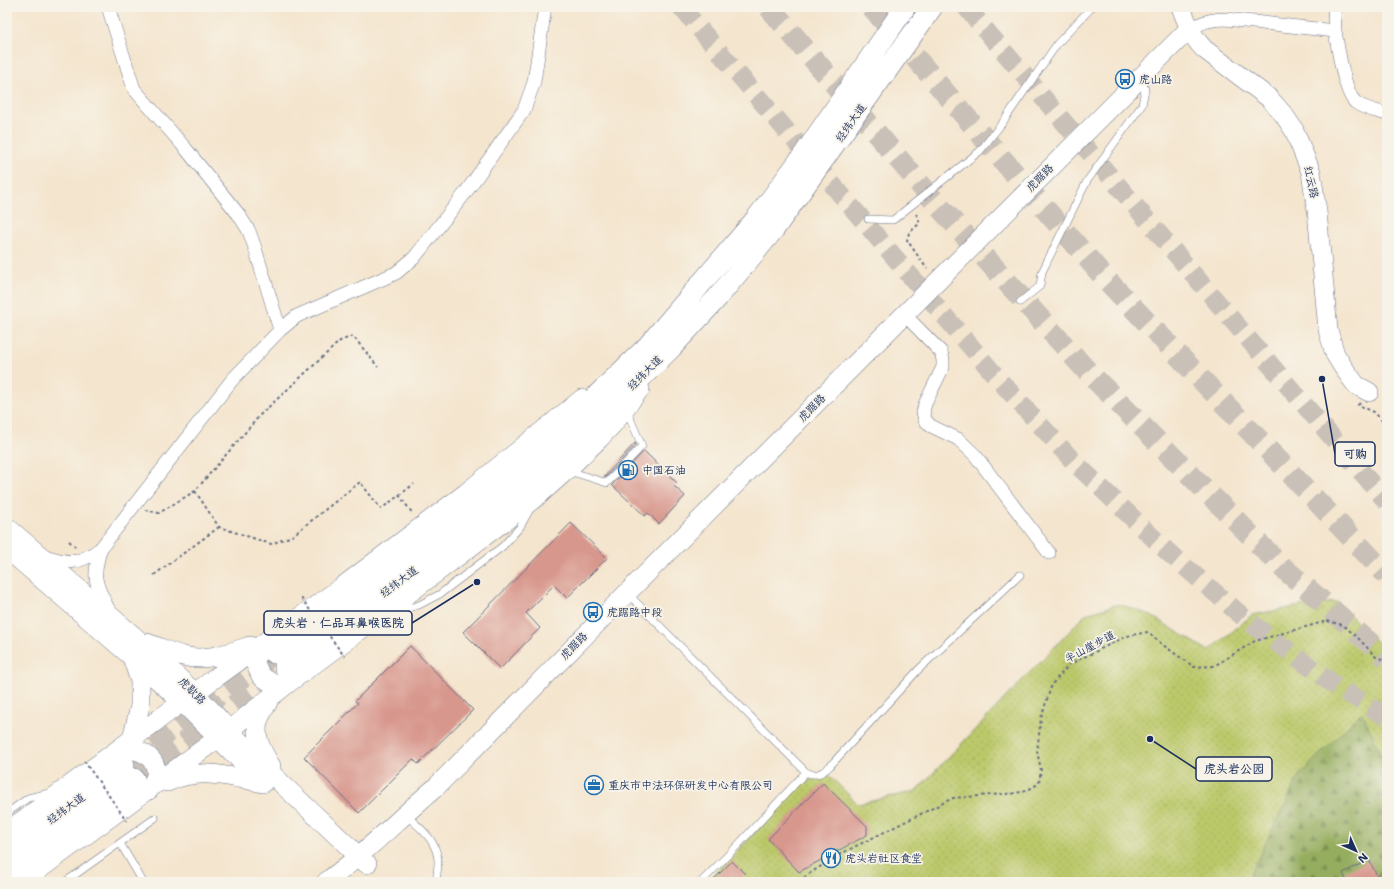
<svg xmlns="http://www.w3.org/2000/svg" width="1394" height="889" font-family="'Shantell Sans','LXGW WenKai TC',sans-serif">
<style>
.forest{fill:url(#forest-firs);stroke:#586e5e}
.park{fill:url(#park-dots);stroke:#6c7c64}
.building{fill:#d8978d}
.lines{fill:none;stroke-linecap:round;stroke-linejoin:round}
.secondary-tunnel{stroke:#c9c1b8;stroke-width:19;stroke-dasharray:19 10;stroke-linecap:butt}
.primary-tunnel{stroke:#c9c1b8;stroke-width:21;stroke-dasharray:21 10;stroke-linecap:butt}
.highway-tunnel{stroke:#c9c1b8;stroke-width:22;stroke-dasharray:22 11;stroke-linecap:butt}
.lane-casing{stroke:#676f85;stroke-width:8}
.street-casing{stroke:#676f85;stroke-width:14}
.secondary-casing{stroke:#676f85;stroke-width:20}
.primary-casing{stroke:#676f85;stroke-width:22}
.path{stroke:#676f85;stroke-width:2;stroke-dasharray:3 3;stroke-linecap:butt}
.lane{stroke:#fff;stroke-width:7}
.street{stroke:#fff;stroke-width:13}
.secondary{stroke:#fff;stroke-width:19}
.primary{stroke:#fff;stroke-width:21}
.path-bridge{stroke:#676f85;stroke-width:2;stroke-dasharray:3 3;stroke-linecap:butt}
.labels{text-anchor:middle;dominant-baseline:central;stroke-width:3.5;stroke-linejoin:round;paint-order:stroke}
.poi-label{font-size:11px;fill:#1b2f5e;stroke:#f7f3e8;text-anchor:start}
.street-label{font-size:11px;fill:#1b2f5e;stroke:#f7f3e8}
.leader{fill:none;stroke:#1b2f5e;stroke-width:1.5}
.callout-dot{fill:#1b2f5e;stroke:#f7f3e8;stroke-width:1.5}
.callout{fill:#f7f3e8;stroke:#1b2f5e;stroke-width:1.5}
.callout-label{font-size:12px;text-anchor:middle;font-weight:bold;fill:#1b2f5e}
</style>
<defs>
<pattern id="forest-firs" width="22" height="20" patternUnits="userSpaceOnUse"><rect width="22" height="20" fill="#95ad5e"/><path d="M5 1l3.5 6h-7zM16 11l3.5 6h-7z" fill="#798d51"/></pattern>
<pattern id="park-dots" width="8" height="8" patternUnits="userSpaceOnUse"><rect width="8" height="8" fill="#bcc96a"/><path d="M2 2h.1M6 6h.1" fill="none" stroke="#a1ad5e" stroke-width="1.8" stroke-linecap="round"/></pattern>
</defs>
<rect width="100%" height="100%" fill="#f7f3e8"/>
<filter id="ink" filterUnits="userSpaceOnUse"><feTurbulence type="fractalNoise" baseFrequency=".025" numOctaves="2"/><feDisplacementMap in="SourceGraphic" scale="8" xChannelSelector="R" yChannelSelector="G"/><feConvolveMatrix kernelMatrix="1 2 1 2 8 2 1 2 1" color-interpolation-filters="sRGB"/></filter>
<filter id="wash" filterUnits="userSpaceOnUse"><feTurbulence type="fractalNoise" baseFrequency=".012" numOctaves="4" result="noise"/><feDisplacementMap in="SourceGraphic" scale="16" xChannelSelector="R" yChannelSelector="G"/><feGaussianBlur stdDeviation="0.9" result="paint"/><feColorMatrix in="noise" values="0 0 0 0 0 0 0 0 0 0 0 0 0 0 0 0 0 1.4 0 .05"/><feComposite in="paint" operator="in"/></filter>
<g filter="url(#wash)">
<rect width="100%" height="100%" fill="#f4e5ce"/>
<path class="forest" d="M1347,653L1387,746V882H824L1179,665Z"/>
<path class="park" d="M1337,602L1378,643L1387,646V767L1362,712L1300,774L1246,882H708L802,782L829,775L858,804L916,791L1086,614L1119,604L1148,614L1209,651L1252,615L1316,603Z"/>
<g id="blocks">
<path class="building" d="M635,443L636,445L606,477H604Z
M644,451L677,483L674,486L685,496L659,524L648,513L645,516L612,485Z
M571,523L607,558L567,598L554,585L526,613L540,628L500,669L463,632Z
M410,646L473,710L418,764L413,759L359,813L304,757L358,703L355,701Z
M823,783L867,826V835L799,872L768,839Z
M1369,860L1380,882H1347L1343,873Z
M732,861L745,874L737,882H711Z"/>
</g>
</g>
<g filter="url(#ink)">
<use href="#blocks" fill-opacity="0" stroke="#676f85" stroke-width="1"/>
<g class="lines">
<path class="secondary-tunnel" d="M681,7L1000,381L1074,462L1169,553L1249,622L1336,686L1387,717
M966,7L1387,502"/>
<path class="primary-tunnel" d="M127,763L255,669L274,653
M134,779L281,670"/>
<path class="highway-tunnel" d="M769,7L936,203L1087,371L1281,566L1387,658
M872,7L983,137L1103,276L1387,575"/>
<g class="lane-casing">
<path id="lane" d="M868,219L893,220L980,151L1003,122L1057,44L1092,7
M1020,302L1040,286L1042,272L1087,181L1142,105L1145,89L1141,79
M569,471L607,483L642,446L626,409
M627,593L806,772C816,777 823,773 830,766L919,669L1020,575
M395,612L419,605L440,594L503,546L520,527L530,509
M7,813L28,798L49,793
M406,815C420,828 436,839 438,860C438,867 437,875 436,882
M120,843L143,882
M65,882L155,818
M701,882L737,846L806,772"/>
</g>
<g class="street-casing">
<path id="street" d="M108,7L134,89L186,149L239,215L249,231L254,245L280,330
M1189,29C1203,22 1211,19 1226,19L1335,31L1334,7
M1335,31C1338,48 1344,91 1355,102C1363,109 1377,111 1387,114
M905,315L941,352L943,360V367L925,404L923,412L925,420L931,426L958,439L975,455L1049,553
M101,548L232,380L280,330L297,316L396,273L414,258L466,192L524,110L534,82L545,7
M45,556C70,564 79,565 101,548C91,579 96,585 110,612"/>
</g>
<g class="secondary-casing">
<path id="secondary" d="M1181,7C1187,23 1192,37 1204,49L1269,98L1284,115L1294,130L1311,172L1317,211L1328,330L1335,354L1343,367L1356,385L1369,392
M7,527L136,638L195,693L240,742L282,784L367,864
M7,549L139,663L182,702L248,768
M266,642L258,652L255,663L261,676L273,684L291,681
M147,643C159,647 171,653 183,656C205,662 229,653 250,646
M268,702C265,708 260,715 258,722C254,738 263,753 271,766
M132,739L140,706V681L132,657
M115,752C120,752 126,750 131,750C144,750 158,761 156,775C155,780 151,785 149,790
M167,782C201,767 228,776 263,783
M7,832L182,702L343,586L466,493L582,399
M22,882L229,730L291,681L379,616L539,495L567,470L599,439L613,424L640,389
M326,882C365,854 398,819 435,788L627,593L1189,29"/>
</g>
<g class="primary-casing">
<path id="primary" d="M274,653L462,516L562,429L647,347L757,218L805,153L905,7
M285,667L473,527L545,469L577,441L671,348L718,297L774,229L932,7
M7,852L124,765
M7,875L134,779"/>
</g>
<path class="path" d="M916,214L919,219V224L909,233L907,240L927,269
M1360,403L1358,405L1374,412L1387,426
M195,491L219,527L271,544L292,536L360,482L381,509L414,484
M399,495L413,514
M145,510L159,513L195,491L261,414L340,341L353,336L378,367
M69,541L77,548
M154,575L219,527
M800,882L807,875L842,853L953,798L1017,793L1032,788L1039,783L1041,770L1037,751L1041,718L1052,684L1070,664L1127,636L1148,632L1163,645L1194,667L1214,666L1255,641L1327,621L1343,625L1358,638L1376,657L1387,661"/>
<use href="#lane" class="lane"/>
<use href="#street" class="street"/>
<use href="#secondary" class="secondary"/>
<use href="#primary" class="primary"/>
<path class="path-bridge" d="M301,598L345,657
M84,761L127,821"/>
</g>
</g>
<defs>
<g id="bus-ring" transform="scale(1)"><circle r="9.5" fill="#f7f3e8" stroke="#1f6fb2" stroke-width="1.5"/><path d="M-5-6H5V4H4V6H2V4H-2V6H-4V4H-5ZM-3.5-4V0h7V-4ZM-3.5 1.2v1.5H-2V1.2ZM2 1.2v1.5H3.5V1.2Z" fill="#1f6fb2"/></g>
<g id="fuel-ring" transform="scale(1)"><circle r="9.5" fill="#f7f3e8" stroke="#1f6fb2" stroke-width="1.5"/><path d="M-5.5-6h7V0h2V4h1.3V-2.5L3-4.5l.8-.8L6-3V5H2.5V1h-1V6h-7ZM-4.2-4.7v3.2H.2V-4.7Z" fill="#1f6fb2"/></g>
<g id="office-ring" transform="scale(1)"><circle r="9.5" fill="#f7f3e8" stroke="#1f6fb2" stroke-width="1.5"/><path d="M-6-3h4V-5.5h4V-3h4V5H-6ZM-1-4.5V-3h2v-1.5ZM-6 0V1H6V0Z" fill="#1f6fb2"/></g>
<g id="restaurant-ring" transform="scale(1)"><circle r="9.5" fill="#f7f3e8" stroke="#1f6fb2" stroke-width="1.5"/><path d="M-5-6h1v4h1v-4h1v4h1v-4h1v5L-1.5 .5V6h-2V.5L-5-1ZM5-6V6H3V1.5H1.5Q1.5-4 5-6Z" fill="#1f6fb2"/></g>
</defs>
<g fill-rule="evenodd">
<use href="#bus-ring" x="1125" y="79"/>
<use href="#fuel-ring" x="628" y="470"/>
<use href="#bus-ring" x="593" y="612"/>
<use href="#office-ring" x="594" y="785"/>
<use href="#restaurant-ring" x="831" y="858"/>
</g>
<g class="labels">
<g class="poi-label">
<text x="1139" y="79">虎山路</text>
<text x="642" y="470">中国石油</text>
<text x="607" y="612">虎踞路中段</text>
<text x="608" y="785">重庆市中法环保研发中心有限公司</text>
<text x="845" y="858">虎头岩社区食堂</text>
</g>
<g class="street-label">
<text transform="translate(851 123) rotate(-55)">经纬大道</text>
<text transform="translate(1040 178) rotate(-45)">虎踞路</text>
<text transform="translate(1311 182) rotate(77)">红云路</text>
<text transform="translate(645 373) rotate(-45)">经纬大道</text>
<text transform="translate(812 408) rotate(-45)">虎踞路</text>
<text transform="translate(399 582) rotate(-37)">经纬大道</text>
<text transform="translate(574 646) rotate(-45)">虎踞路</text>
<text transform="translate(1090 647) rotate(-28)">半山崖步道</text>
<text transform="translate(192 691) rotate(45)">虎歇路</text>
<text transform="translate(66 809) rotate(-36)">经纬大道</text>
</g>
</g>
<path class="leader" d="M1322 379L1335 454M477 582L412 623M1150 739L1196 769"/>
<g class="callout-dot">
<circle cx="1322" cy="379" r="4"/>
<circle cx="477" cy="582" r="4"/>
<circle cx="1150" cy="739" r="4"/>
</g>
<g class="callout">
<rect x="1335" y="442" width="40" height="24" rx="4"/>
<rect x="264" y="611" width="148" height="24" rx="4"/>
<rect x="1196" y="757" width="76" height="24" rx="4"/>
</g>
<g class="callout-label">
<text x="1355" y="458">可购</text>
<text x="338" y="627">虎头岩‧仁品耳鼻喉医院</text>
<text x="1234" y="773">虎头岩公园</text>
</g>
<rect width="1394" height="889" fill="none" stroke="#f7f3e8" stroke-width="24"/>
<g transform="translate(1356 851) rotate(135)" stroke="#f7f3e8" stroke-width="3" paint-order="stroke">
<path d="M0-3L7 15L0 10L-7 15Z" fill="#1b2f5e"/>
<text y="-6" font-size="11" font-weight="bold" text-anchor="middle" fill="#1b2f5e">N</text>
</g>
</svg>
